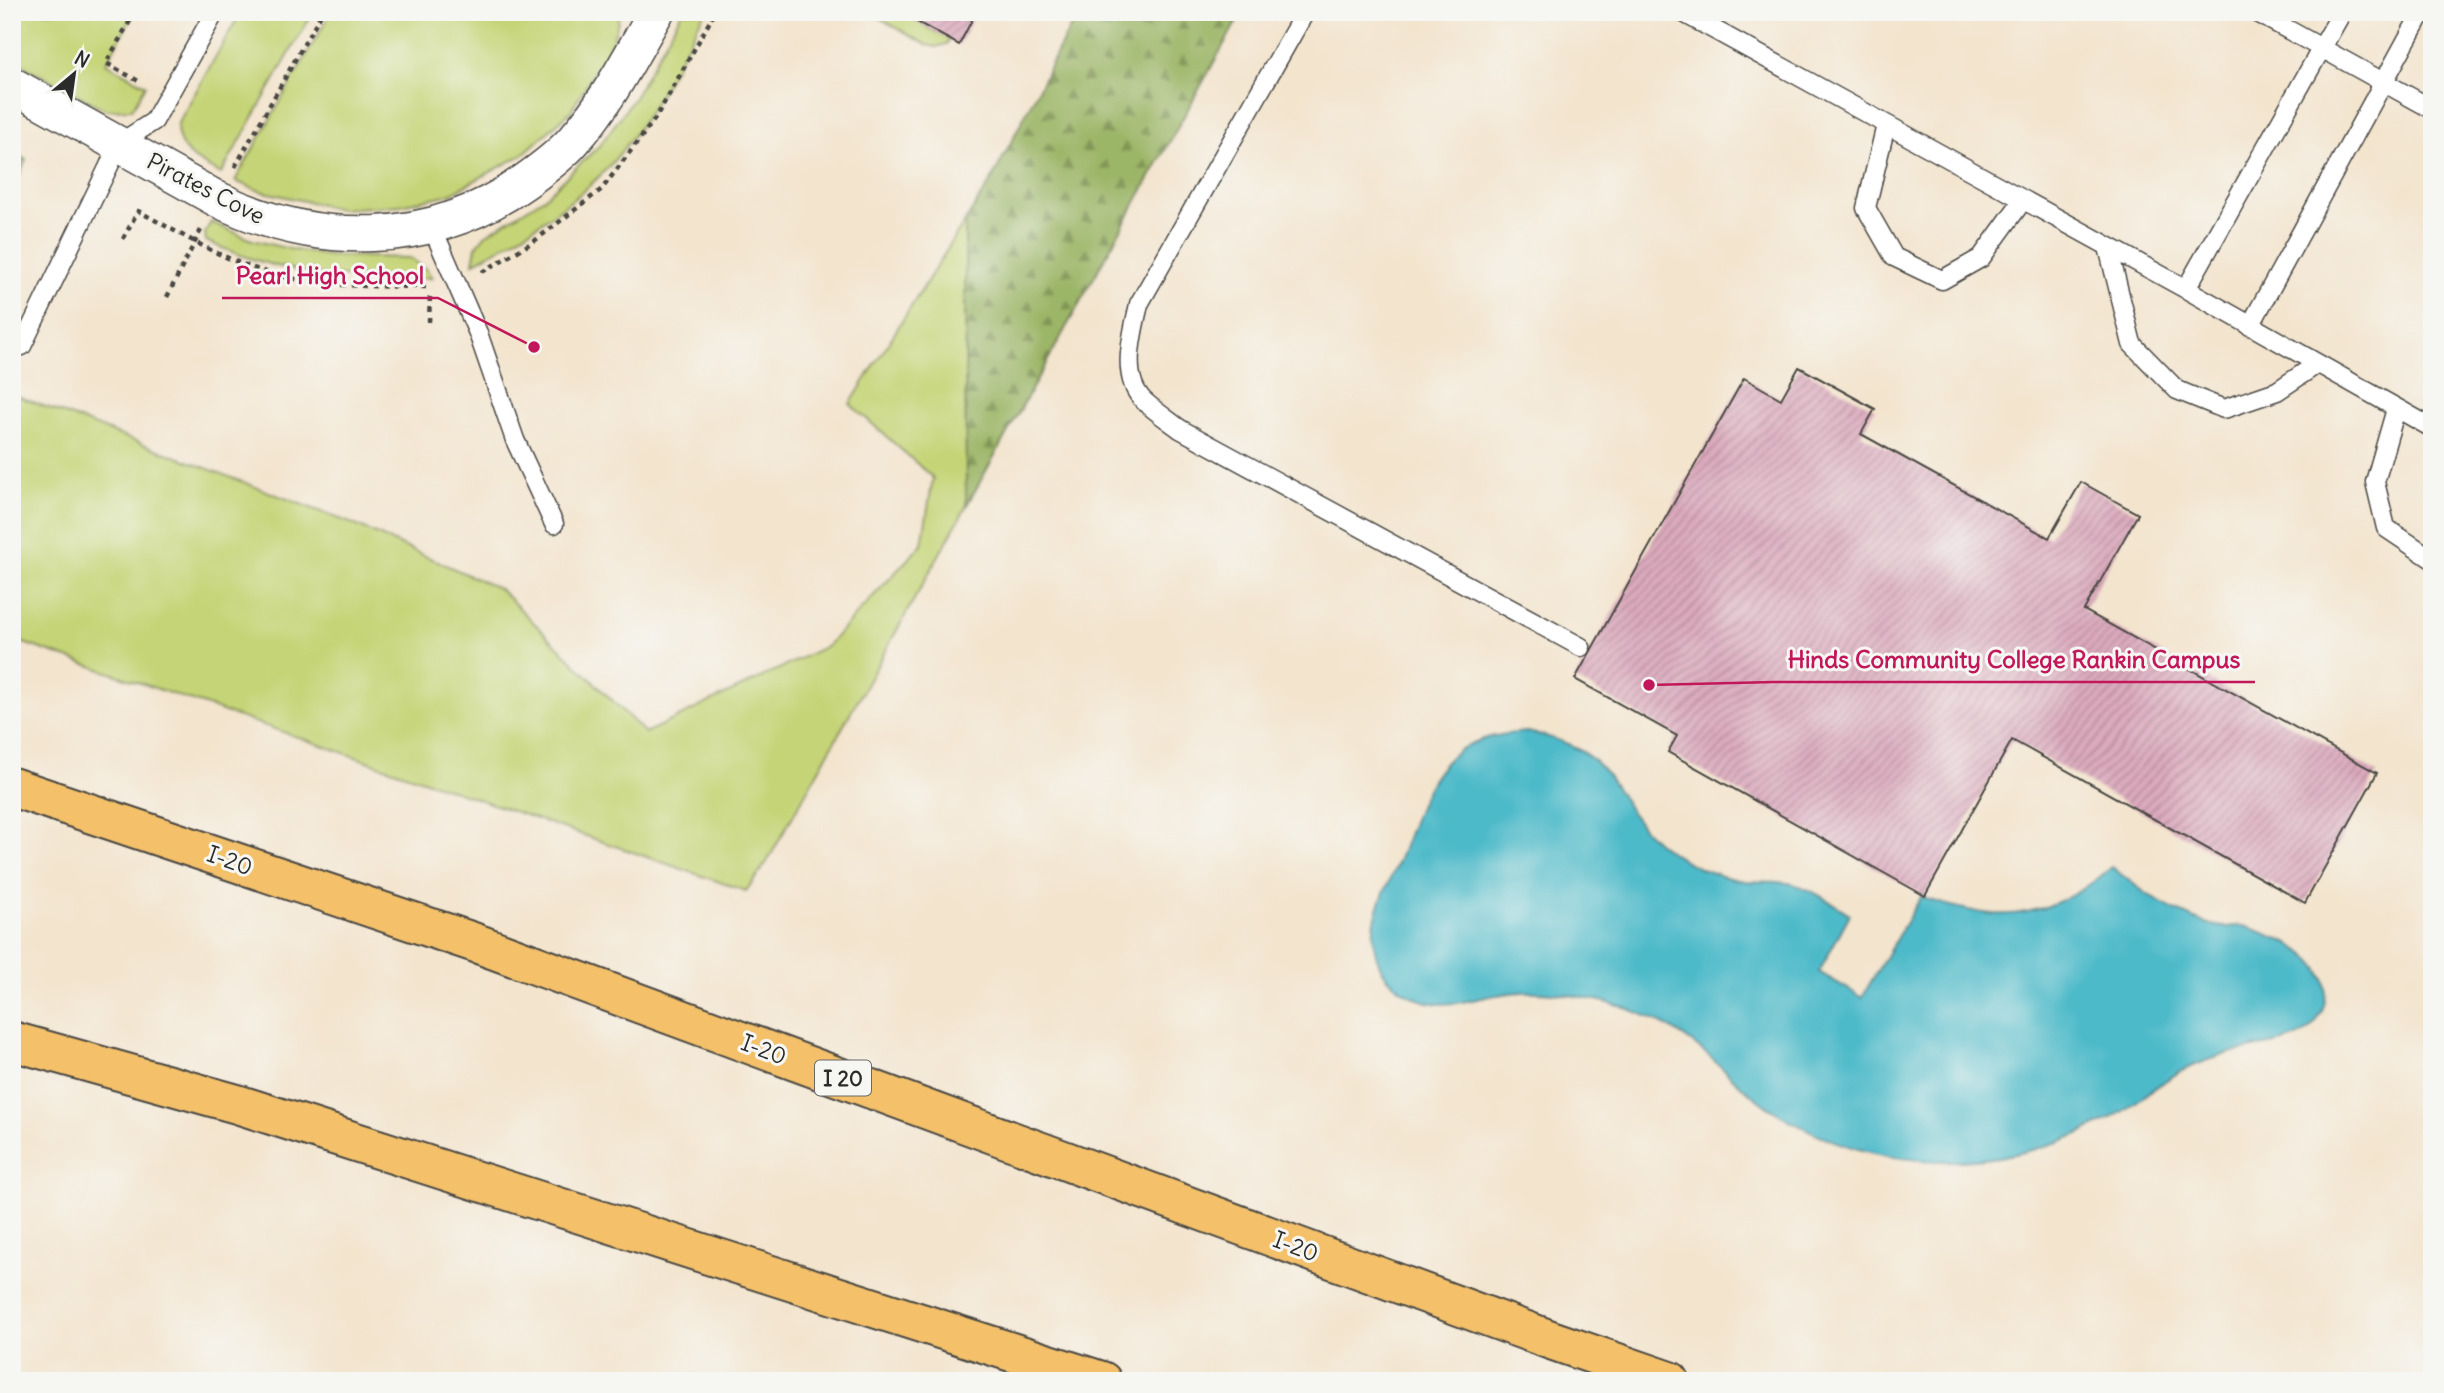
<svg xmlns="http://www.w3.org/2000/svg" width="2444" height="1393" font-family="Delius,sans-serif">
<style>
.grass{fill:#c5d476;stroke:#788050;stroke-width:2}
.forest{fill:url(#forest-firs);stroke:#647049;stroke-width:2}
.water{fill:#4ebac9;stroke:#3c727a;stroke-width:2}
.building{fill:url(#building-hatch)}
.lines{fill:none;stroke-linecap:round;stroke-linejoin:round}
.lane-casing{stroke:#494743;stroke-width:21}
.street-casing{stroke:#494743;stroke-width:38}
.highway-casing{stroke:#494743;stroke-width:42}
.path{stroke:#494743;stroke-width:4.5;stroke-dasharray:5 5;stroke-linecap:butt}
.lane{stroke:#fff;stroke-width:18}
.street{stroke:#fff;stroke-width:35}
.highway{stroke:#f4c16a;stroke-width:38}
.labels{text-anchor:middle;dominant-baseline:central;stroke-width:6;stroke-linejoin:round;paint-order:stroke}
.shield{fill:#f6f6f2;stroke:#686867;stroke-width:2}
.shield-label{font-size:21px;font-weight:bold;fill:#2b2b2b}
.street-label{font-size:23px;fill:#2b2b2b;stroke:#f6f6f2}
.leader{fill:none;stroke:#c2185b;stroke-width:2.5}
.callout-dot{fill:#c2185b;stroke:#f6f6f2;stroke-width:2.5}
.callout-label{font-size:24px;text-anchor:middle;font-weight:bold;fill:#c2185b;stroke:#f6f6f2;stroke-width:6;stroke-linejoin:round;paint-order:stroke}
</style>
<defs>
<pattern id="forest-firs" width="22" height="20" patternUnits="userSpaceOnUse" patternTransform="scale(1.75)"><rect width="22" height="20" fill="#9cb667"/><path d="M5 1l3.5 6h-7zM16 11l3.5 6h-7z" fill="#7f9455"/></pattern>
<pattern id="building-hatch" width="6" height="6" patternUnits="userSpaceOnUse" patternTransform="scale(1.75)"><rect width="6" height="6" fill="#dcaabd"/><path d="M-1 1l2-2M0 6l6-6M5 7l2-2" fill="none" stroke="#b38b9a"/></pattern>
</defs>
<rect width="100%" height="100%" fill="#f6f6f2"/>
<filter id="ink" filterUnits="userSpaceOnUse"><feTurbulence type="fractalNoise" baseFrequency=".0143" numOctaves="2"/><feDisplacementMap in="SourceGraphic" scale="14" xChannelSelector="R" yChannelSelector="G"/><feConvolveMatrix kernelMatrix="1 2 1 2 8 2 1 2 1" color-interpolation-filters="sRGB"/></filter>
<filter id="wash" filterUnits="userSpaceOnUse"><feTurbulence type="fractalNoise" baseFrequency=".00686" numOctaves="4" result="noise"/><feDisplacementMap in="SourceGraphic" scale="28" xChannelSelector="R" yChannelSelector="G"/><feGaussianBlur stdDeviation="1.57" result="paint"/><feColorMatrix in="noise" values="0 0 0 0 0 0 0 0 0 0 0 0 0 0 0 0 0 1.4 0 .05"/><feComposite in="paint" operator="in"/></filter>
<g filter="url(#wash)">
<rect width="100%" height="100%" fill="#f3e4cd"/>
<path class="grass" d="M12,12H135L106,63L146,85L132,109L106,110L12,60Z
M241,12H313L221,174C198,161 177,154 177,125Z
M331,12H615L619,18L612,42L570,112L522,155L450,194L401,205L340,209L260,191L235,181Z
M682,12H705C677,63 650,119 612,163C577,203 520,238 473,263L476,247L485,235L544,198L600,145L634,98Z
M869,12H899L949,39L947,44L936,47L927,45Z
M965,221L966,507L767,862L746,891L12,639V394L353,524L500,589L645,733L827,646L922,544L933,478L850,404Z
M211,222L252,240L294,250L330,256L410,258L427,270L432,278C346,278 286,278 206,241L205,233Z"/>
<path class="forest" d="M1078,12H1242L966,507L965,221L991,181Z
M12,151L26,160L12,195Z"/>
<path class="water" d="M1527,732C1559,738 1589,749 1609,777C1626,801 1637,827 1661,845C1684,863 1715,877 1745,881C1759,882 1774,881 1788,883C1810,887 1831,903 1850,914L1819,972L1862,997L1922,895L1926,899C1945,904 1964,910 1984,913C2032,920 2077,898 2112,867C2133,884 2154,901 2179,912C2193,918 2211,927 2226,927C2231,927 2238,925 2242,926C2250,927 2259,931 2266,934C2295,944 2331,964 2325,1001C2322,1017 2311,1032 2295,1038C2273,1047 2247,1047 2224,1055C2208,1060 2193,1065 2178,1073C2154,1086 2134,1106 2110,1119C2003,1176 1878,1177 1774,1111C1746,1094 1725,1068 1699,1048C1669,1024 1633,1008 1596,1000C1572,995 1547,991 1523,992C1473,993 1436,1024 1391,981C1377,968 1372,946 1374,928C1376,905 1390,881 1399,859C1412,828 1421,789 1445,763C1466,739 1497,734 1527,732Z"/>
<g id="blocks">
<path class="building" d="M899,12H976L959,45Z
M1799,367L1875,409L1861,434L2049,538L2081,482L2138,514L2084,610L2377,773L2305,903L2012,740L1925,896L1668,752L1677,736L1575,679L1744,378L1781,399Z"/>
</g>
</g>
<g filter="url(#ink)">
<use href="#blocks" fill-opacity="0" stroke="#494743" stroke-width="2"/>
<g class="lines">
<g class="lane-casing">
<path id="lane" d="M1305,12L1139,304C1133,333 1119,377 1144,401C1155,411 1168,420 1180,429L1581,647
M1682,12L2186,289L2432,428
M2256,12L2432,109
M1886,125L1866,208L1894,257L1942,280L1981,258L2023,200
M432,227L478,333L515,440L554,524
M2108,247L2132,344L2177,390L2224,409L2277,391L2317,364
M2186,289L2342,12
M2250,326L2422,12
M22,346L120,143L154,121L215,12
M2396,409L2375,482L2386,528L2432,559"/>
</g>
<g class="street-casing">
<path id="street" d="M12,85L217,199C317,248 431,248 524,182C541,170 559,157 573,141C607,103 630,57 656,12"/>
</g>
<g class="highway-casing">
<path id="highway" d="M12,787L473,942L1551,1340L1670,1381
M12,1041L237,1104L1102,1381"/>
</g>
<path class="path" d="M135,12L106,63L142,83
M235,167L322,12
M123,239L138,211C178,232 219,258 263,271C316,288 374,286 429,287
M482,272L533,242L602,189L657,116L715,12
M167,297L201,230
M429,322L430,295"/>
<use href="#lane" class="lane"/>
<use href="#street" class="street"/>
<use href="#highway" class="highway"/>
</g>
</g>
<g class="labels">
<rect class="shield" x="815" y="1060.5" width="56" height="35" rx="5"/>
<g class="shield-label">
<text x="843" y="1078">I 20</text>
</g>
<g class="street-label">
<text transform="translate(206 188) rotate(27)">Pirates Cove</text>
<text transform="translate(230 860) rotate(19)">I-20</text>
<text transform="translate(764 1049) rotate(20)">I-20</text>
<text transform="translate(1296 1246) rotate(20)">I-20</text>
</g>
</g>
<path class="leader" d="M534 347L438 298H222M1649 685L1774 682H2255"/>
<g class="callout-dot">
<circle cx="534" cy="347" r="7"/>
<circle cx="1649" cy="685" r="7"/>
</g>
<g class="callout-label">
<text x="330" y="284">Pearl High School</text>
<text x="2014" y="668">Hinds Community College Rankin Campus</text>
</g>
<rect width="2444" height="1393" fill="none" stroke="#f6f6f2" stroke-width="42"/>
<g transform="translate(74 74) rotate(29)" stroke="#f6f6f2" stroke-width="5" paint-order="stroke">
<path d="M0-5L12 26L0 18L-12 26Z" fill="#2b2b2b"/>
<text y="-10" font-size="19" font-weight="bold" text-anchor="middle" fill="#2b2b2b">N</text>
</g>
</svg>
